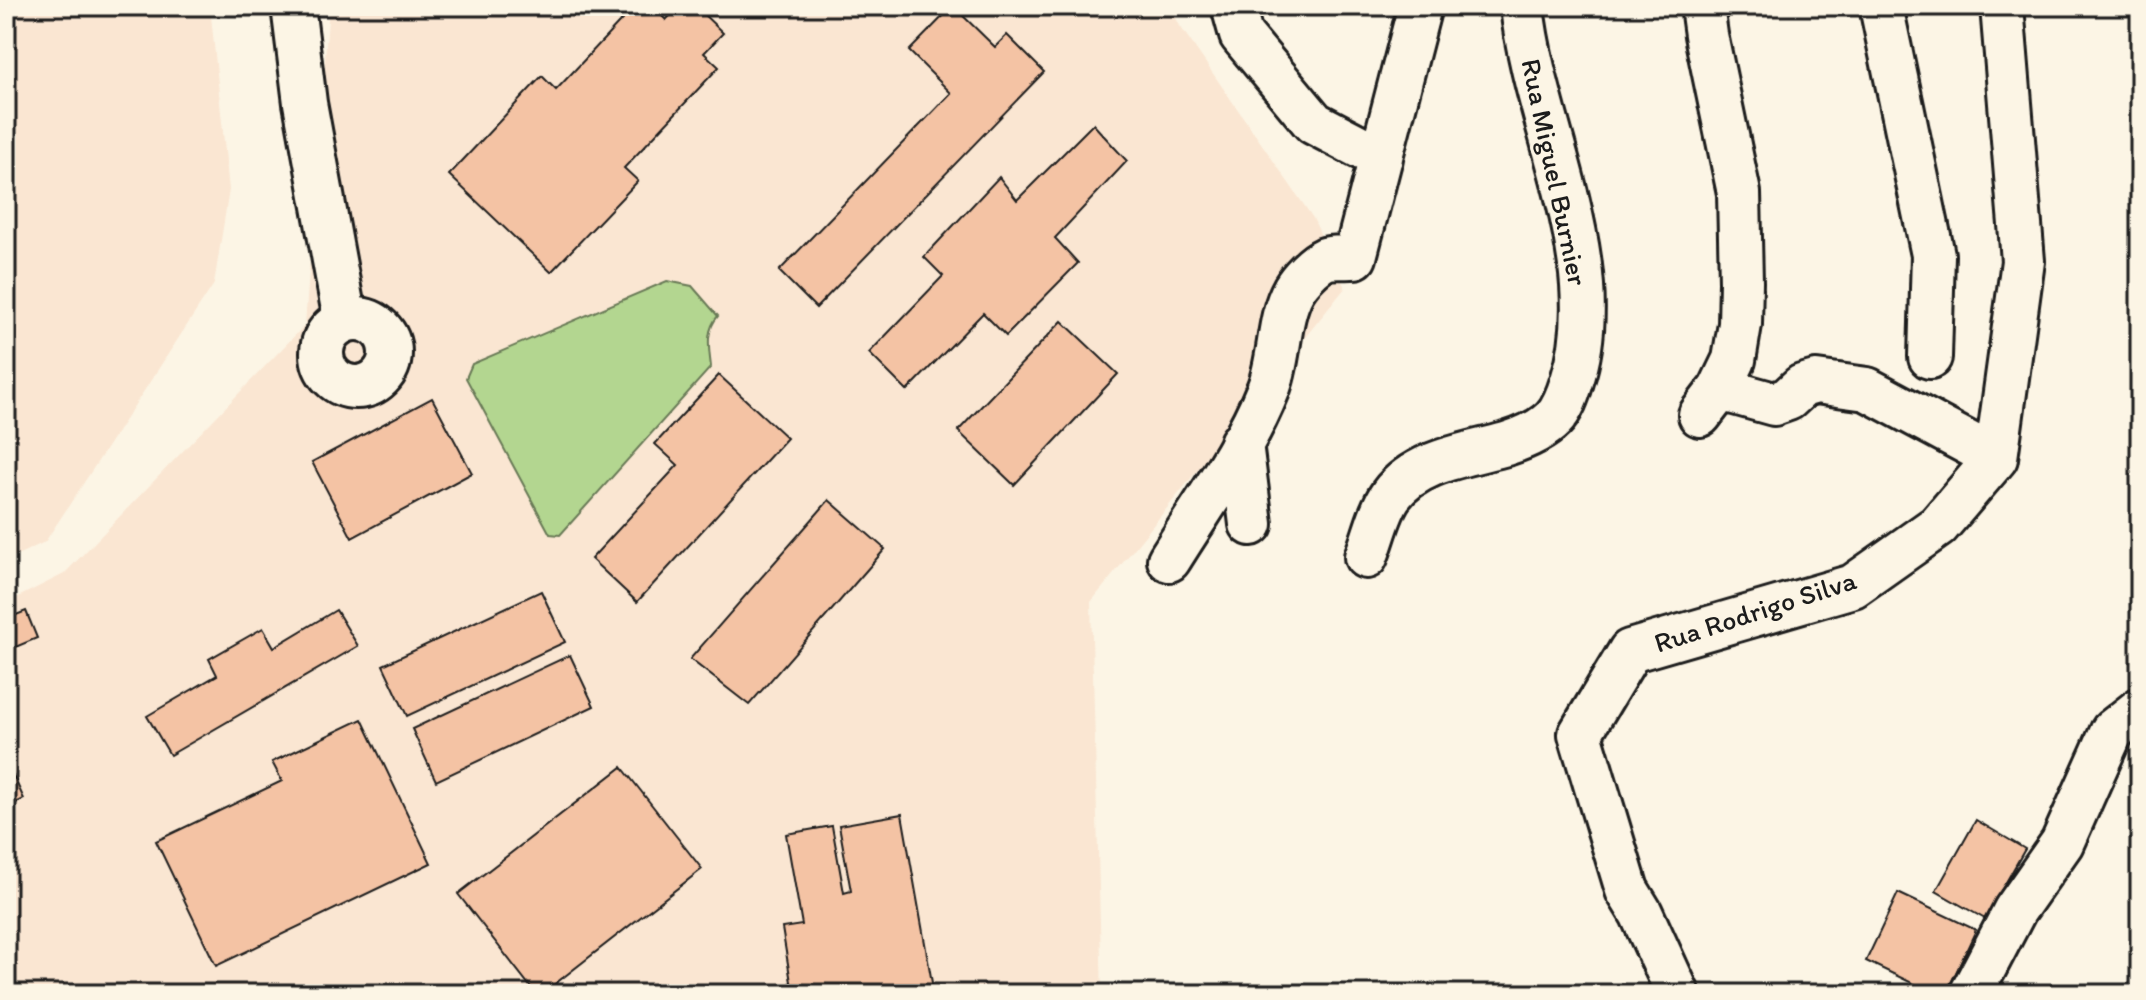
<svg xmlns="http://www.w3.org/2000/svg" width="2146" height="1000" font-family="Itim,sans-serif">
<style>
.built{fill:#fae6d2}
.green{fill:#b3d690;stroke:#687956;stroke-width:2}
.building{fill:#f4c3a4;stroke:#1c1c1c;stroke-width:2}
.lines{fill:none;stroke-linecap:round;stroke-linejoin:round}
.minor-casing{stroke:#1c1c1c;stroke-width:48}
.minor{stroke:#fcf5e5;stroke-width:42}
.rail-casing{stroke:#1c1c1c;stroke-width:9}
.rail{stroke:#fcf5e5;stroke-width:6;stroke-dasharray:18;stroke-linecap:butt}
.labels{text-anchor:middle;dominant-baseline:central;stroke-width:6;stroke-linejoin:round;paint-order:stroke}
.street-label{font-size:28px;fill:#1c1c1c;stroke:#fcf5e5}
</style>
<rect width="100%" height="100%" fill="#fcf5e5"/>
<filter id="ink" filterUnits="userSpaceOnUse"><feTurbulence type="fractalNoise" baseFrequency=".0125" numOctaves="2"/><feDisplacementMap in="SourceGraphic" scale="16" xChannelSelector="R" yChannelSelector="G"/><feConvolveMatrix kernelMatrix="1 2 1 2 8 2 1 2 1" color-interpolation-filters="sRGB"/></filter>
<g filter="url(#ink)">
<path class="built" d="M6,6H210L229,190L214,284L45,542L6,560Z
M329,6H1170L1180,26L1313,218L1345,288L1091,602L1102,994H6V603L64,574L305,325Z"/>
<path class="green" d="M667,281L692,286L718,316C705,331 709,348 711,367L560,535L550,534L466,378L472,364Z"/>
<path class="building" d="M635,6H652L666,20L679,6H695L723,33L704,53L719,67L624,168L638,181L551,272L449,175L542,76L556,90Z
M953,6L995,47L1007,35L1044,72L816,308L779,271L951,93L909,51Z
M1093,124L1127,161L1055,238L1078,263L1006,336L983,313L907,391L869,353L943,276L924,257L999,177L1017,200Z
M1062,321L1118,374L1014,485L958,431Z
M719,375L787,438L637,602L591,559L678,465L655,444Z
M432,398L472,473L352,538L312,462Z
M829,500L885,549L749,705L690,659Z
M541,591L565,642L407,716L383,665Z
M336,610L358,646L170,755L147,716L217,675L209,659L263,628L274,647Z
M26,611L37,638L6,651V619Z
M570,655L594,706L436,781L412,729Z
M362,719L431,863L216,966L156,841L282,781L272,762Z
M6,760L24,799L6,808Z
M622,767L702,869L542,994H536L458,894Z
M902,814L934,994H869L867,986L856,989L857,994H793L782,928L802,925L786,834L832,826L844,893L851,891L839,825Z
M1976,820L2025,849L1985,919L1936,891Z
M1898,893L1976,930L1946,994H1935L1866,961Z"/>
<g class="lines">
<g class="minor-casing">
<path id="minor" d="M293,6L305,103L345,320
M1233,6L1241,35L1314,123L1381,158
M1881,6L1933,255L1930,357
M322 353a34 34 0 1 1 68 0a34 34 0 1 1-68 0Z
M1720,389L1774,404L1788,399L1802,386L1816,382L1867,389L1996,458
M1700,415L1720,389L1734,360L1740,324L1741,282L1739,193L1706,35L1702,6
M1241,443L1251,524
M1366,557C1374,538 1379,512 1391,495C1417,460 1467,455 1506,444C1522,439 1541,431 1553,419C1563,409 1568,394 1572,381C1611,264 1534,124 1522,6
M1169,560C1203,505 1244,450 1268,390C1281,358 1277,319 1294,289C1300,279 1314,264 1325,259C1333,256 1346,258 1355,257L1420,6
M1678,994L1641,913L1627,890L1580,734L1630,651L1853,586L1938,526L1996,458L2023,261L2002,6
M1971,994L2015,910L2062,843L2112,731L2140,709"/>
</g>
<use href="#minor" class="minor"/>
<g class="rail-casing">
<path id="rail" d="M2135,994L2140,961"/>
</g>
<use href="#rail" class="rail"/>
</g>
</g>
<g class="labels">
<g class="street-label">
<text transform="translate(1555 172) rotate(78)">Rua Miguel Burnier</text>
<text transform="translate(1755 611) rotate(-18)">Rua Rodrigo Silva</text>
</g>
</g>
<rect width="2146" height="1000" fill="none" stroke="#fcf5e5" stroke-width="32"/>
<rect x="16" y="16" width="2114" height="968" fill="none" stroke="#1c1c1c" stroke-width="3" filter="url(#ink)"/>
</svg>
